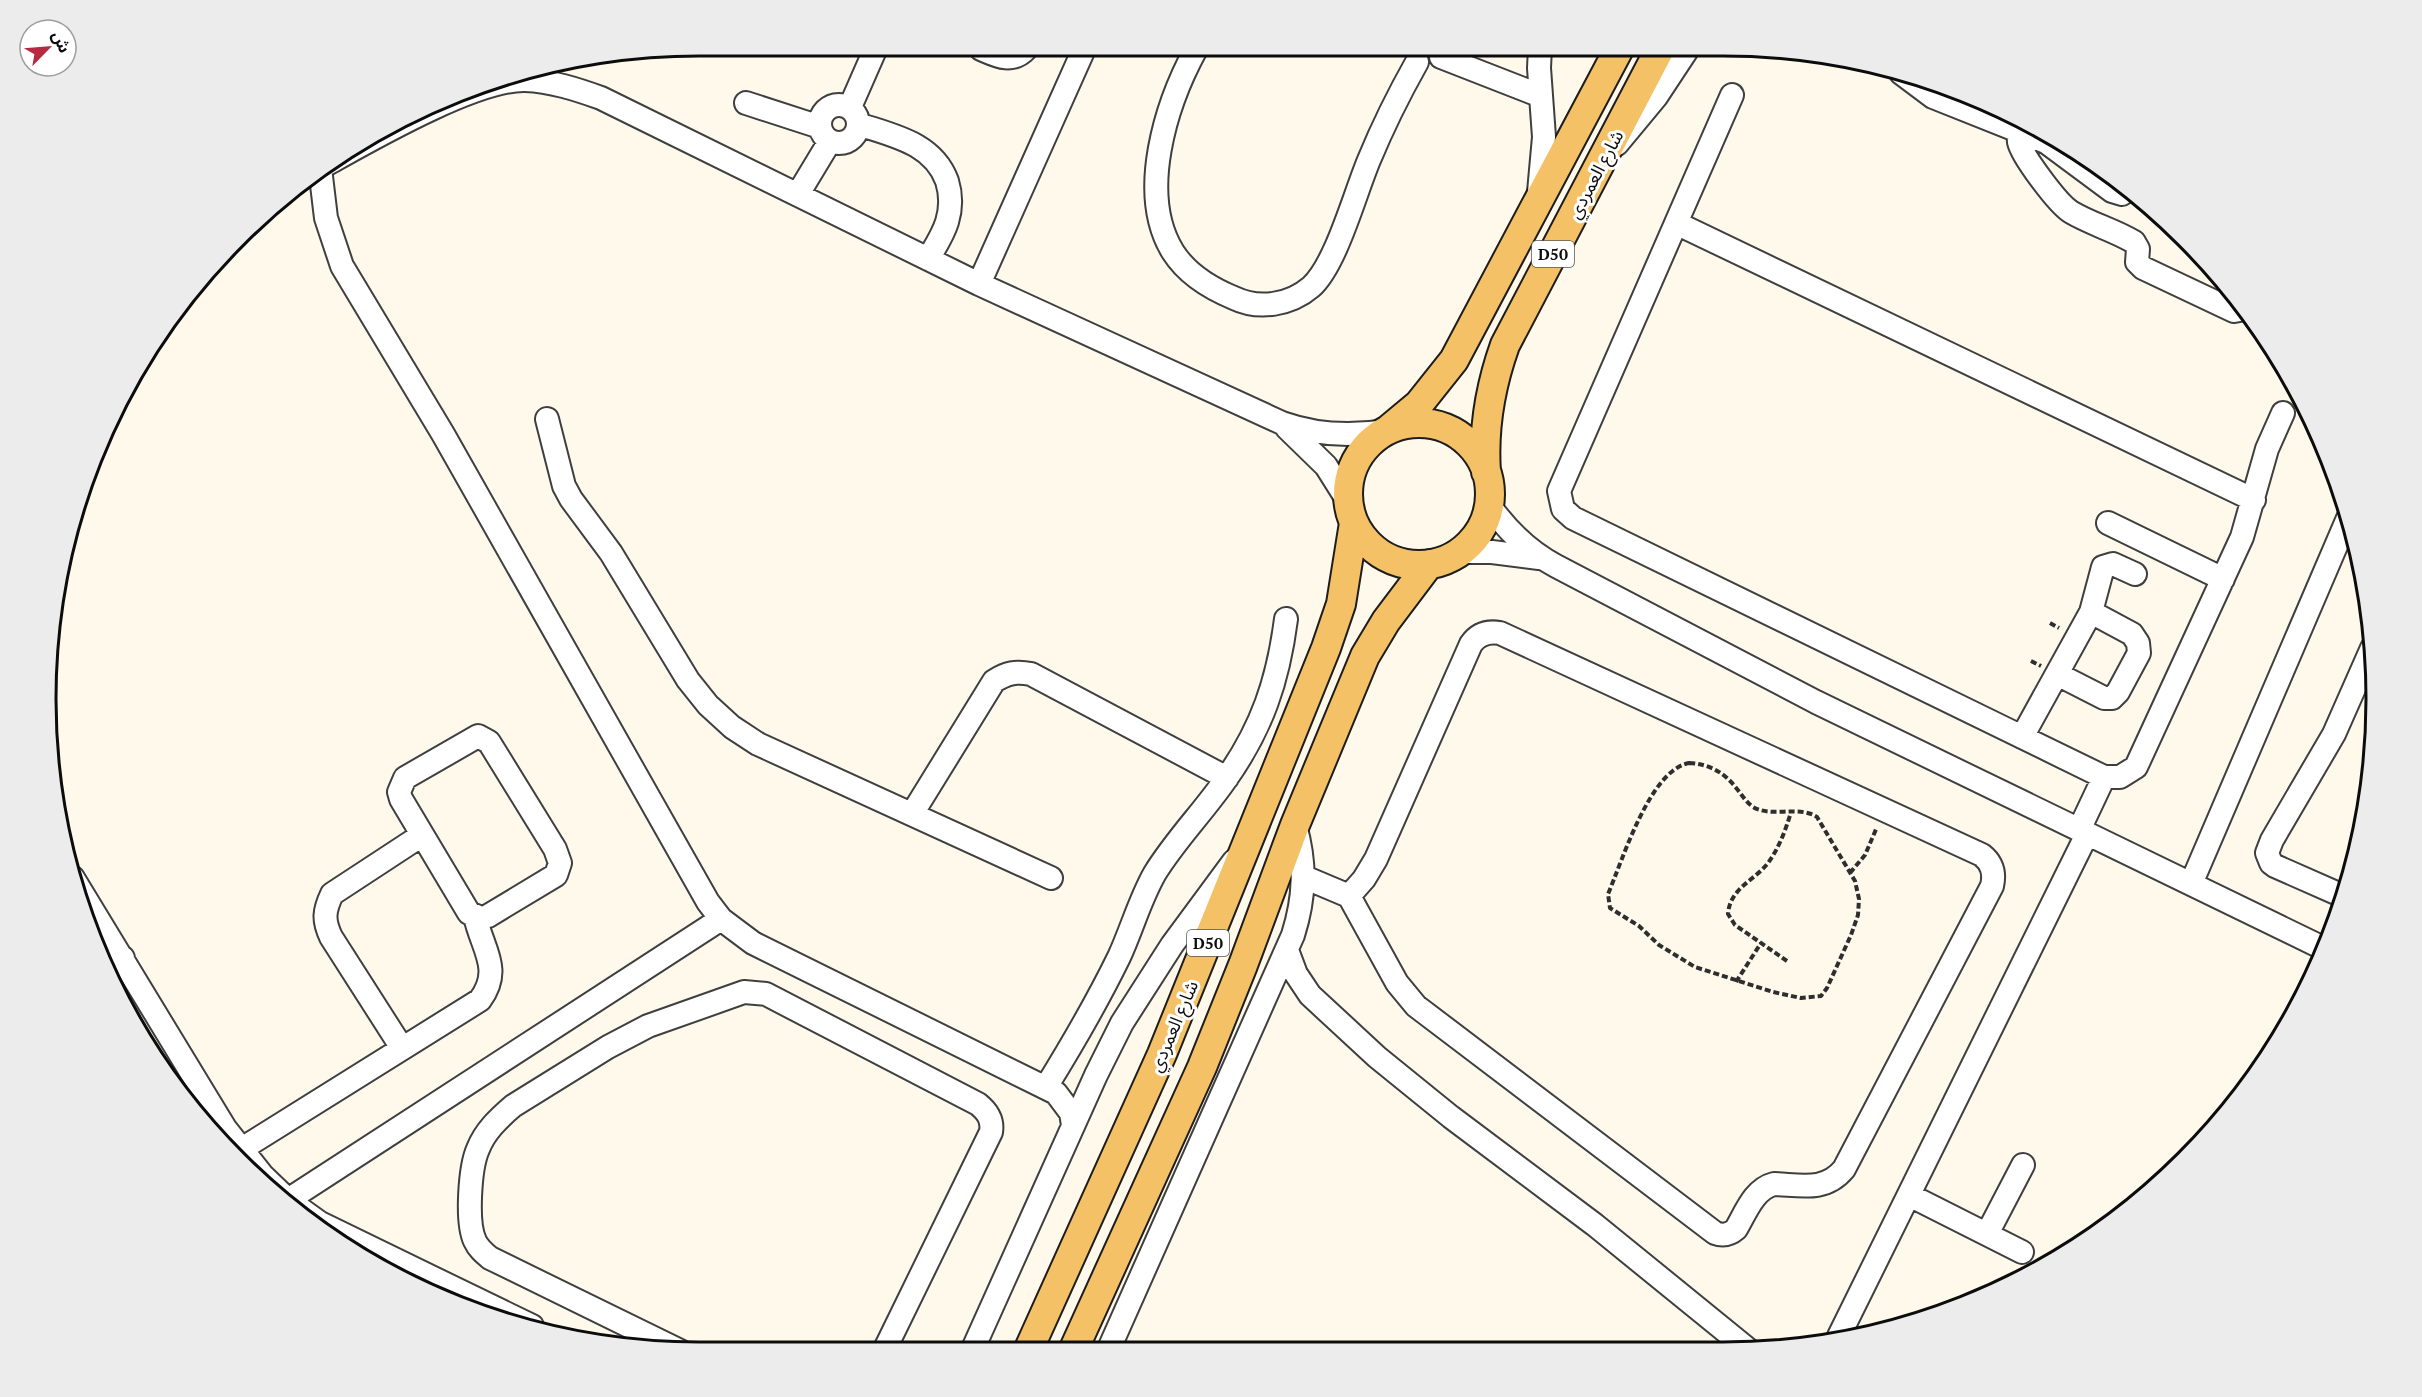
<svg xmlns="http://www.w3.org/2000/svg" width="2422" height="1397" font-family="'PT Serif','Noto Sans Arabic',serif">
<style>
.farmland{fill:#f3eccd}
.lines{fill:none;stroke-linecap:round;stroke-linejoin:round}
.minor-casing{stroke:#3f3f3f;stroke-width:26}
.major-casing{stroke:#1d1d1d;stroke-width:32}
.path{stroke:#2e2e2e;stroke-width:4;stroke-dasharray:6 3;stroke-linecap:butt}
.minor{stroke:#fff;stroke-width:22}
.major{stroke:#f5c166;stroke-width:28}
.labels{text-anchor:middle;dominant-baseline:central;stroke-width:6;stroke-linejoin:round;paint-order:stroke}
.shield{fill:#fff;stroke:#555;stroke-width:1.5}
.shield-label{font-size:16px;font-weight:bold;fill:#0c0c0c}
.street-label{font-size:18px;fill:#0c0c0c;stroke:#fff}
.rim{fill:none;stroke:#0c0c0c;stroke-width:3}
</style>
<rect width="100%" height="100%" fill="#fff9ec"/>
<path class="farmland" d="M92,939L120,985L222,1142L207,1129L133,1026Z"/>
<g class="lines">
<g class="minor-casing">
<path id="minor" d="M981,49C997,56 1012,64 1026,49
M1196,49C1166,104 1137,194 1173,252C1187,274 1212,289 1234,298C1259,310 1290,305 1311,287C1336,265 1355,193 1369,160C1383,126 1399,94 1417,62
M1441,57L1541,96
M1901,73L1933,97L2046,142L2112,191L2122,194L2128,189
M1732,95L1559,491L1563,509L1573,518L2104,777H2120L2136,767L2242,537L2267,449L2283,413
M746,103L820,127
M820 124a19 19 0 1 1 38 0a19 19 0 1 1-38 0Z
M850,107L875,50
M858,124C894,136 933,143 947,181C951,194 951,209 947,222C943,235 935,247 928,259
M2024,124C2020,130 2018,135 2019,142C2022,156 2058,204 2071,212C2091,224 2114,230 2134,242L2138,249L2137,262L2143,268L2234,311L2245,309
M1617,144L1656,97L1689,47
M327,164C372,139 476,79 525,80C551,81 576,89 601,98L979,284L1282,423C1316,435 1348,437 1385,431
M320,168L326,218L342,266L443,434L708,902L721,919L753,943L1056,1093L1071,1113L1073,1125
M1539,192L1544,137L1539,68L1540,47
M798,194L830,141
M1676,223L2254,500
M979,284L1084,49
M547,419L564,486L571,499L611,553L688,680L708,705L732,727L758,744L1051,878
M1287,428L1326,466L1348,501
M1489,505C1507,530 1529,552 1556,566L1816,702L2327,950
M2108,523L2223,579
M1460,552H1492L1539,558
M2057,674L2104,698H2112L2118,692L2139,653L2138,643L2132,634L2091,612
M478,736L489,742L555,849L560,863L556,875L488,916L481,918L469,913L401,799L399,792L405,778Z
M2022,737L2091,612L2103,567L2113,564L2135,574
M912,814L994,681C1007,673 1016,671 1031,674L1227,778
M2079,830L2104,777
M1304,877L1349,896L1397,983L1416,1006L1715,1233C1723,1236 1729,1235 1736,1229C1746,1212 1754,1189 1774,1184C1801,1185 1825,1192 1844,1169L1992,886C1995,873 1992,863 1982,855L1500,633C1488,631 1478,634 1471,644L1376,859L1364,879L1349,896
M73,878L225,1128L263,1176L288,1200L320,1223L532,1326
M2191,884L2348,518
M2343,896L2275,866L2271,863L2267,853L2272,840L2334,734L2372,648
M1287,950L1296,974L1310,995L1377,1057L1451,1117L1595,1225L1750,1351
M105,969L123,958
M402,1048L331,937C323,920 324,911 332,894L422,835
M1046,1087C1072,1045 1097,1002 1119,957C1132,929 1140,899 1155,873C1176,839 1204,811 1226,779C1262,728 1278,681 1286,619
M240,1150L480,1000C503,969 482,949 475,916
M1909,1195L2022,1252
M288,1200L721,919
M1987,1234L2023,1165
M1839,1336L2087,834
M680,1351L490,1258C484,1253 478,1248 475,1241C466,1222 470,1167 478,1149C485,1131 499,1118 513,1106L608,1047L648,1026L744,992L766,994L978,1104C988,1112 993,1120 991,1132L884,1351
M972,1351L1096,1075L1122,1023L1172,945L1234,861
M1108,1351L1293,935C1305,897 1306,864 1295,825"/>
</g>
<g class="major-casing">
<path id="major" d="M1348 494a71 71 0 1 1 142 0a71 71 0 1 1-142 0Z
M1389,429L1419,404L1454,360L1620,47
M1486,472C1483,428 1490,387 1505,345L1661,47
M1028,1351L1162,1054L1326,648L1341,604L1354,523
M1073,1351L1202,1067L1243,965L1295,825L1365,656L1386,621L1429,564"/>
</g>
<path class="path" d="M2050,623L2059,628
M2031,661L2041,666
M1689,763C1710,764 1725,773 1737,789C1742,795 1746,802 1753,807C1772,818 1799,805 1817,817L1855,881L1859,899L1858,915L1851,935L1827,988L1821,996L1801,998L1773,992L1695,967L1659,945L1639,926L1610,908L1608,894C1623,859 1650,770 1689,763Z
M1850,873L1865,855L1877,827
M1787,961L1735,925L1728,914C1730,888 1754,881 1768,863C1779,848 1786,829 1791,812
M1736,982L1761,943"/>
<use href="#minor" class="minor"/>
<use href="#major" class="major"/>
</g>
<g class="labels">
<g class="shield">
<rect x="1532" y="241" width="42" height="26" rx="4.5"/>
<rect x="1187" y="930" width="42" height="26" rx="4.5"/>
</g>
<g class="shield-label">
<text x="1553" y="254">D50</text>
<text x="1208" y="943">D50</text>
</g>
<g class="street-label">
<text transform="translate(1595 174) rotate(-62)">شارع العمردي</text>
<text transform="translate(1173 1026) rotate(-67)">شارع العمردي</text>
</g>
</g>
<path d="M0 0H2422V1397H0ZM699 56H1723A643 643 0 0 1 2366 699V699A643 643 0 0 1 1723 1342H699A643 643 0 0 1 56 699V699A643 643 0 0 1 699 56Z" fill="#ececec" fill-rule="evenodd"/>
<path class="rim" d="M699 56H1723A643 643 0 0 1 2366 699V699A643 643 0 0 1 1723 1342H699A643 643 0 0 1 56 699V699A643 643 0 0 1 699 56Z"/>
<g transform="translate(48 48) rotate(65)"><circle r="28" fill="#ffffff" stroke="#9e9e9e" stroke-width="1.5"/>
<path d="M0-4.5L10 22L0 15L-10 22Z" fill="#b82841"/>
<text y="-9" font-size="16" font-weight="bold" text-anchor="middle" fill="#0c0c0c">ش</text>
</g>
</svg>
